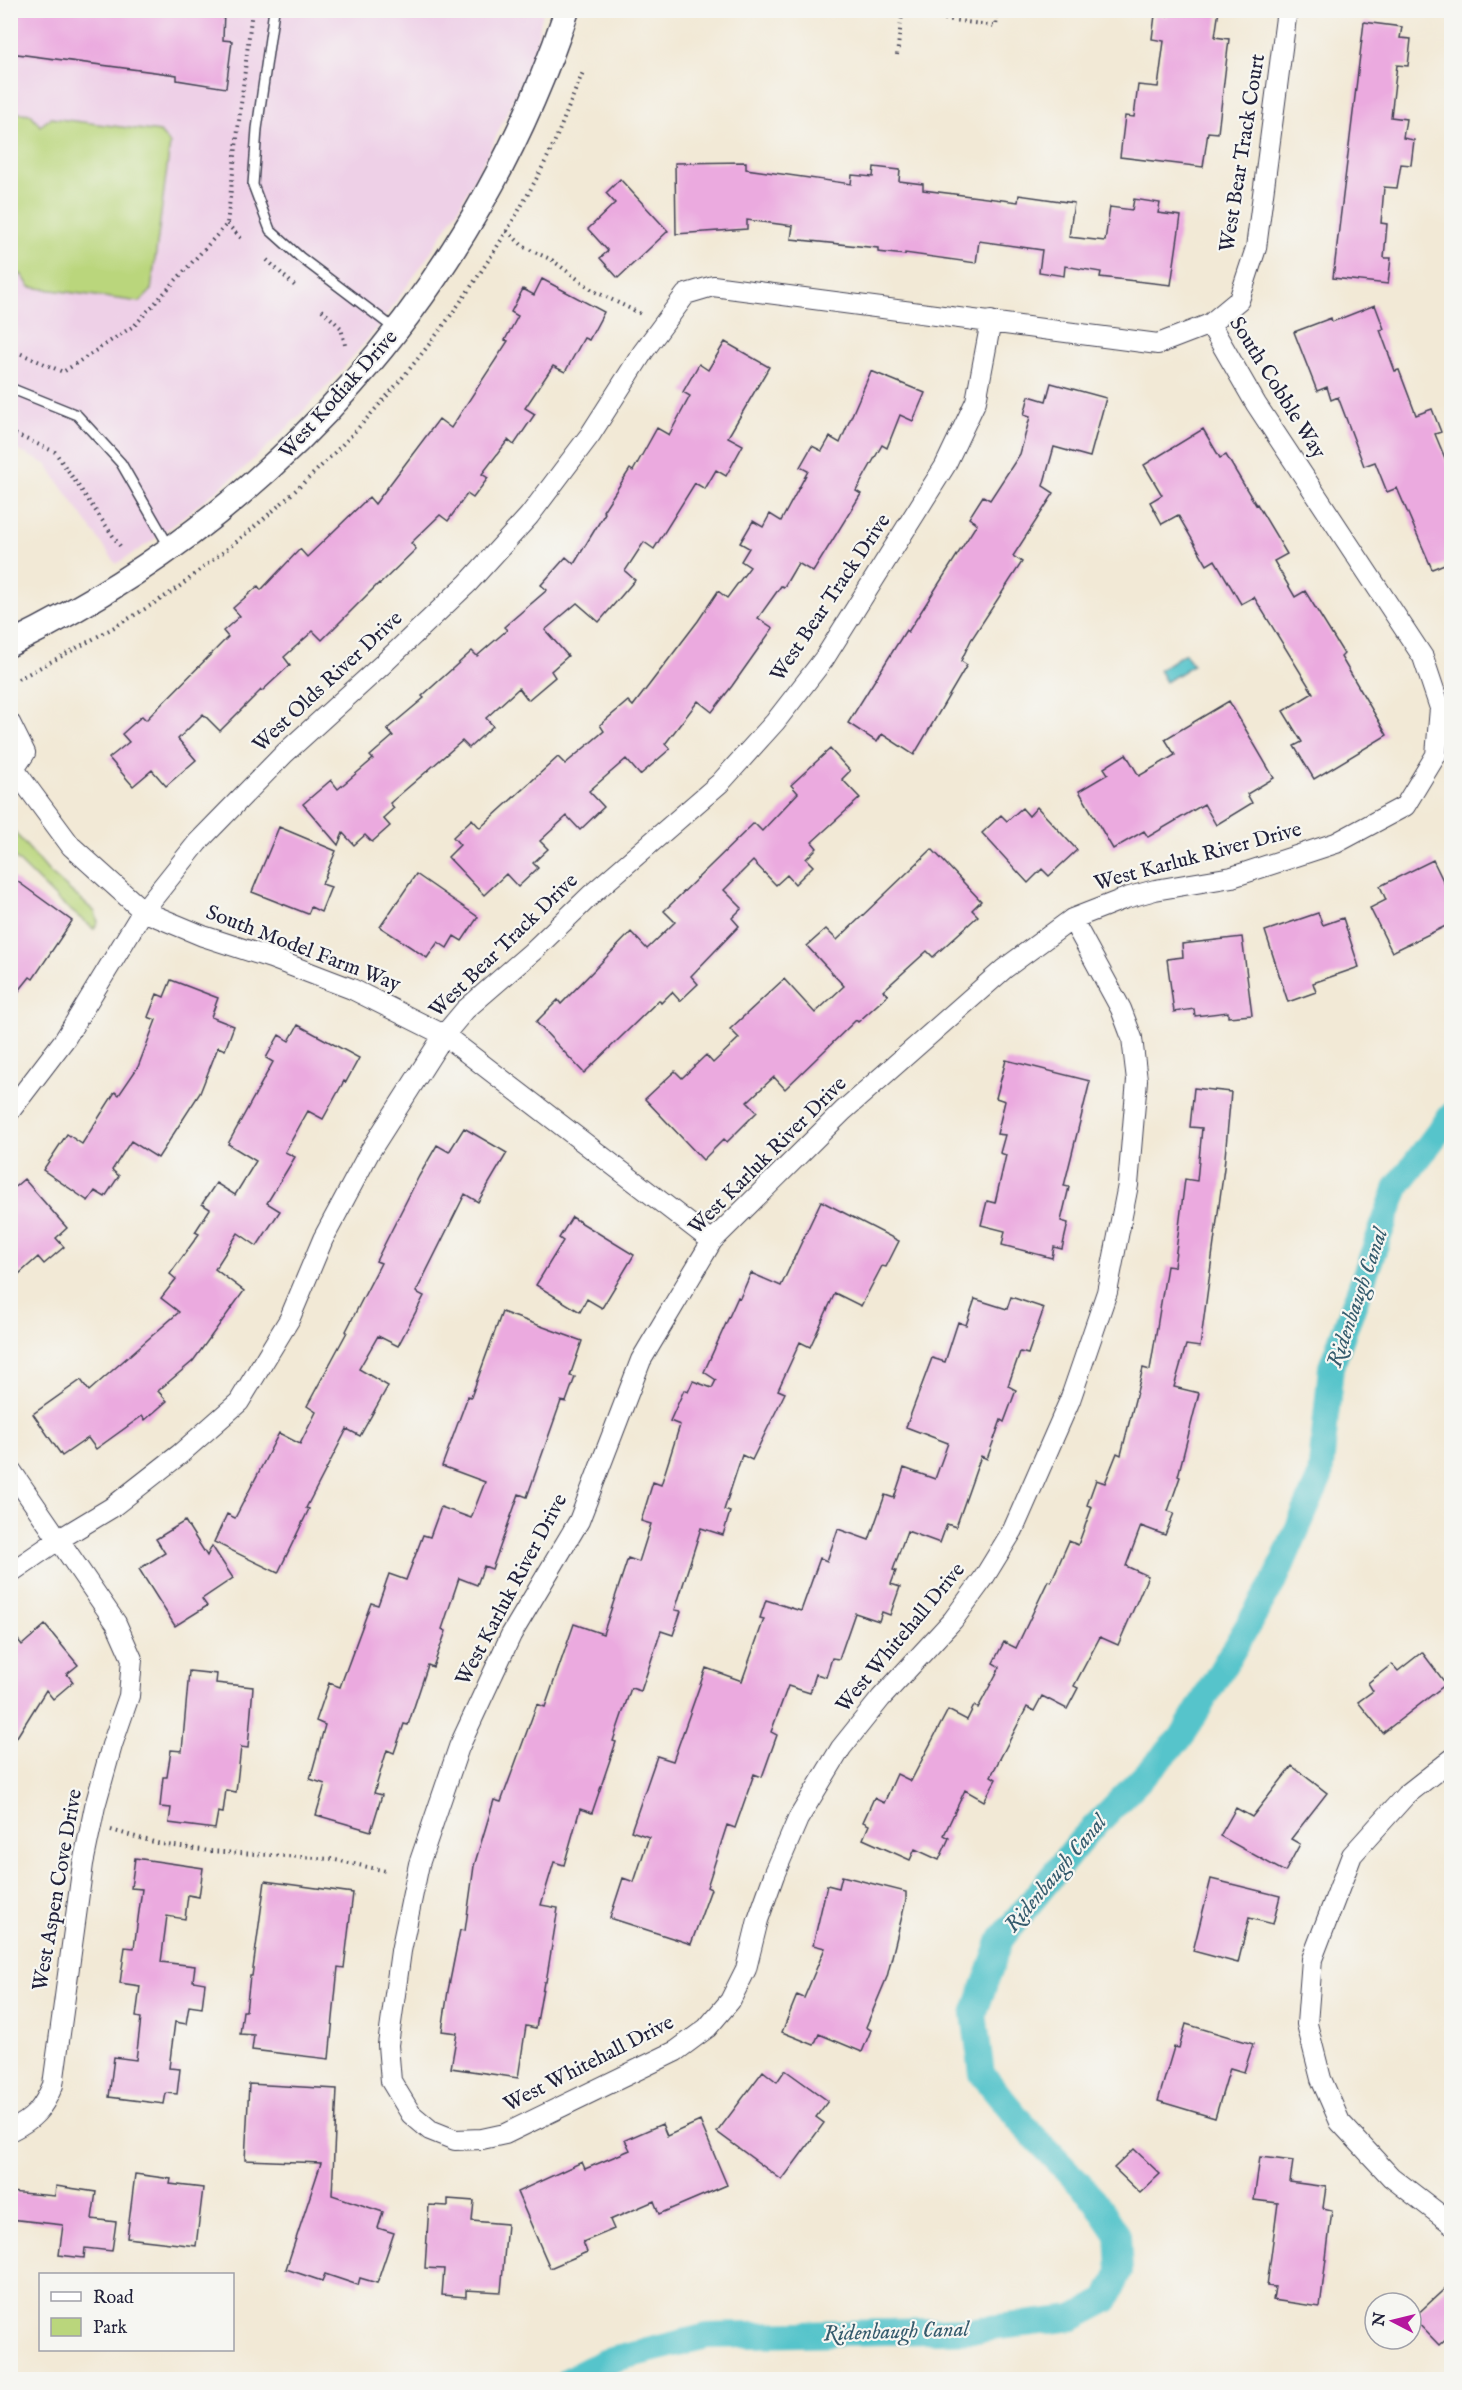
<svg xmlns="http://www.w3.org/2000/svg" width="1462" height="2390" font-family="'IM FELL English',serif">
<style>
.built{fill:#eed0e7}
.green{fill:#bad67c;stroke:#6e7c5c;stroke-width:1.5}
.water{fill:#57c4cb;stroke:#3c7383;stroke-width:1.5}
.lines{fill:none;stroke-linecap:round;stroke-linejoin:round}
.canal{stroke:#57c4cb;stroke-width:26}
.building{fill:#ebaadf}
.service-casing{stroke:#414052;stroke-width:12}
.minor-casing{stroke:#414052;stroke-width:22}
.tertiary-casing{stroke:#414052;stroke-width:27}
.path{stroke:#414052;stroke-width:4;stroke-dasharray:1.5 4.5;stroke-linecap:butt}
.service{stroke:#fff;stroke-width:9}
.minor{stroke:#fff;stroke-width:20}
.tertiary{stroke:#fff;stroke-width:24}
.labels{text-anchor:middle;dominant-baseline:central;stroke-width:4.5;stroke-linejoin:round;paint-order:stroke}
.street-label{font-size:21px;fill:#22223b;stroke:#f6f6f2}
.water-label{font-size:22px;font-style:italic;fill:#355b6d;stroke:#f6f6f2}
</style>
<rect width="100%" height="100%" fill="#f6f6f2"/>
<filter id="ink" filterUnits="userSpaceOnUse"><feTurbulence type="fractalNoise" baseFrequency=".0167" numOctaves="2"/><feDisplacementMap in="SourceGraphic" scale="12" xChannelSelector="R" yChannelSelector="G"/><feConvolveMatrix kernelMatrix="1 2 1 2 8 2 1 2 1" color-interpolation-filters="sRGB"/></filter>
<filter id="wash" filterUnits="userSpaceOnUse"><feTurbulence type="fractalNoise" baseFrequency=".008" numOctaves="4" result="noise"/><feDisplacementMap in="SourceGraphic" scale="24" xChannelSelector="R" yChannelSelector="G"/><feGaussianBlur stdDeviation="1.35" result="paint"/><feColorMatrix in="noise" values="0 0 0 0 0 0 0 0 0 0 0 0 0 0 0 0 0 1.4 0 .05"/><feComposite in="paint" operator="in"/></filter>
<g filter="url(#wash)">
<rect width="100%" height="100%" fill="#f2e9d6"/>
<path class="built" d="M11,11H543L535,49L493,144L458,209L423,264L376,329L335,378L286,429L240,472L152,541L116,564L46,464L11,447Z"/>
<path class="green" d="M11,112L31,114L40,126L51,118L160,132L170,144L151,291L140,302L30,287L21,274L11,283Z
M10,827L50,873L95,912L98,922L94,929L59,901L11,854Z"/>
<path class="water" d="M1185,653L1193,665L1166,682L1159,670Z"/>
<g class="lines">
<path class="canal" d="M568,2380L603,2362L707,2336L975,2330L1073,2318L1107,2300L1120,2271L1118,2235L1094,2199L1025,2127L982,2074L974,2014L1001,1939L1082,1839L1181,1738L1276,1578L1320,1477L1331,1367L1397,1187L1452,1114"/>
</g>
<g id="blocks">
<path class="building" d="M10,10H224L223,40L232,41L226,88L177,80V75L10,53Z
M1168,10H1219L1215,37L1229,39L1218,133L1208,132L1203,167L1120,157L1125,116L1134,117L1138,85L1158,87L1164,41L1152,39L1155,15L1167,16Z
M1364,22L1402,27L1400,38L1411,39L1408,66L1397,65L1391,117L1406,119L1403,138L1414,140L1411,165L1401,164L1397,188L1384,187L1381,223L1387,224L1384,258H1391L1388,284L1333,278Z
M746,162V169L851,184L852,175L873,177L874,167L900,170L899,181L923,184V190L1018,202L1019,195L1074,203L1069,237L1105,241L1110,207L1132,210L1134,199L1160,203L1158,213L1181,216L1171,285L1100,277L1101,272L1065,266L1064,276L1039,272L1042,250L979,241L976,263L905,253V255L878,252V248L791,239L793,226L747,220V229L676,234L675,163Z
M620,179L668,231L618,278L600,258L608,251L588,229L615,203L606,193Z
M542,279L604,312L589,340L584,338L565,372L553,366L525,408L535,414L514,445L508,440L482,474L488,478L473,498L467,494L448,521L440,515L411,543L416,549L380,584L379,583L322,640L313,631L284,657L290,665L262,691L261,690L220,731L203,714L178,739L196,760L166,786L152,770L133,786L109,758L129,742L122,734L142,716L146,720L228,637L223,631L240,616L233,608L258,586L261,590L300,549L307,557L369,497L375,504L439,419L451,428L508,341L505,340L518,316L511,312L523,289L534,295Z
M1375,305L1384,329L1380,330L1395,371L1399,370L1416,415L1432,409L1441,432L1435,434L1452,475V561L1432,569L1397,488L1387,492L1375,462L1364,466L1338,397L1331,400L1327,387L1317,391L1294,332L1331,318L1332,322Z
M725,342L769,367L728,437L743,445L726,476L716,470L705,489L695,483L654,549L644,542L625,571L635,580L599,622L577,603L545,630L568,656L551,671L555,677L528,700L519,688L486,718L493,726L469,748L462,741L390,803L394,808L383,818L390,826L372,842L365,835L354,845L343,833L338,845L303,804L331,780L338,789L373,759L370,756L393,736L387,729L424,698L422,696L472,651L477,656L507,630L504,627L547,590L541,585L566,557L574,564L605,513L603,511L630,469L633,471L657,428L669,435L690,396L683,392L699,364L708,370Z
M871,371L925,393L913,421L900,415L887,448L882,445L856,491L861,494L813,572L798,563L784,587L781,586L758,618L773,628L732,686L712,712L698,701L665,744L670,749L640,775L626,759L589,791L604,807L580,830L567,816L540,841L548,849L533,863L538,868L518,887L506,874L484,895L448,857L460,845L453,837L472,819L480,828L558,757L565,764L604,731L600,725L628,701L633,706L698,621L718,591L727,598L750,567L741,561L749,548L740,543L753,521L763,527L770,514L781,521L808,471L800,467L812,446L822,451L830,437L840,443Z
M1051,383L1106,398L1090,457L1054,447L1043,486L1054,493L1013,556L1022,562L971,640L961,661L967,665L914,755L882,734L877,742L848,723L906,630L908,632L977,524L969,518L983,496L990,500L1020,454L1030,417L1024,415L1029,396L1046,401Z
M1203,429L1220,458L1226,455L1256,505L1257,504L1287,554L1274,561L1295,597L1305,591L1344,654L1341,657L1387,735L1314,779L1294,746L1302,742L1283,711L1313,693L1254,597L1241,604L1215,560L1207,565L1178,515L1162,524L1150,502L1162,495L1144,465Z
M1229,701L1274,778L1247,794L1252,803L1216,825L1204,804L1148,837L1144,831L1113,849L1079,791L1108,774L1104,768L1126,754L1139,776L1175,755L1165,739Z
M830,749L850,771L842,779L860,798L812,842L817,848L806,859L813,866L795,884L787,875L776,885L753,861L724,890L742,908L732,918L739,926L691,976L698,984L680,1001L672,992L661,1003L659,1000L584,1073L536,1022L558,1000L561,1004L631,932L647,949L675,922L664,911L754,823L762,831L798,793L791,785Z
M1037,807L1077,850L1049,876L1042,869L1028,883L982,833L1001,815L1007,821L1022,808L1029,816Z
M279,827L336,851L322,884L331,887L321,912L311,907L308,914L252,892Z
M932,849L981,901L972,910L978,916L933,957L927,951L883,991L888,995L858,1022L856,1020L785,1089L774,1077L747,1102L757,1112L727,1142L724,1139L703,1160L645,1099L675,1071L682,1078L706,1055L713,1063L739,1038L730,1029L784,979L815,1013L844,986L807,946L826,929L837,940Z
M1433,860L1452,899V923L1392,952L1370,908L1386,900L1380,886Z
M416,874L478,917L462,941L454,936L447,948L438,942L427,958L380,927Z
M10,876L72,921L33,979L30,977L10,1002Z
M1318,913L1323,925L1343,918L1359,967L1313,983L1316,992L1288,1002L1265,931Z
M1242,937L1252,1015L1228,1017V1012L1195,1016L1194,1009L1174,1012L1167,959L1183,957L1182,944Z
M171,980L218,998L211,1017L234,1026L225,1050L218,1047L200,1093L158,1158L131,1141L112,1170L119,1176L105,1197L95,1191L88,1201L43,1170L67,1134L82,1144L115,1092L119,1095L138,1067L156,1020L148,1017L157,994L164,997Z
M298,1025L359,1058L346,1082L344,1081L323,1119L308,1111L285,1152L295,1157L267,1203L280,1211L257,1246L238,1233L215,1269L244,1291L193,1361L158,1391L167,1401L145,1420L142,1416L96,1449L88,1438L62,1456L33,1414L81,1380L89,1391L179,1312L161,1298L176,1279L170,1274L199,1234L195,1232L210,1209L202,1204L216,1183L235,1195L256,1161L228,1144L273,1062L266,1058L279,1035L289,1041Z
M1006,1060L1090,1081L1064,1186L1069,1187L1061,1221L1068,1223L1062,1249L1054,1247L1052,1258L1002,1245L1005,1231L981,1225L987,1201L995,1203L1006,1155L1000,1153L1005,1135L997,1134L1005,1101L996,1098Z
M1194,1088L1231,1092L1224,1168L1200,1347L1186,1345L1174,1387L1199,1393L1178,1476L1180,1477L1168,1511L1174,1513L1165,1535L1141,1526L1126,1566L1148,1576L1118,1645L1100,1637L1074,1686L1078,1688L1067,1709L1042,1696L1034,1711L1027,1707L991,1776L996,1779L984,1801L965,1790L944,1835L949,1838L939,1860L915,1849L910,1860L863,1839L869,1825L863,1822L874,1798L884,1803L897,1774L911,1781L948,1710L967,1720L974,1706L978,1708L1000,1667L993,1663L1004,1642L1016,1648L1048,1581L1051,1582L1069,1541L1078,1545L1092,1507L1087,1505L1096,1480L1105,1483L1117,1453L1121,1455L1143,1368L1150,1370L1167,1266L1174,1267L1185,1179L1197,1181L1202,1128L1190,1127Z
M464,1128L507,1153L478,1202L465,1194L416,1292L424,1296L398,1346L378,1336L359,1369L388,1386L360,1436L347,1429L306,1508L309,1509L278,1573L214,1542L227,1514L235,1518L279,1433L300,1444L316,1412L307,1406L347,1332L346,1331L381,1263L376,1261L419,1176L437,1145L449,1152Z
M24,1179L67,1228L56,1238L64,1247L44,1264L38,1257L10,1282V1191Z
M821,1201L899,1241L886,1267L882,1266L861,1306L835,1293L810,1347L800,1342L778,1390L785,1393L752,1460L742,1455L724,1510L730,1512L723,1535L701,1528L675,1610L681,1611L673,1635L661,1631L641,1691L631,1688L613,1741L616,1742L592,1813L580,1809L564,1865L554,1862L541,1905L558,1908L546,1982H544L536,2028L526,2026L518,2078L451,2068L457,2033L442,2031L448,1991L460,1930L465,1931L474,1866L494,1800L501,1802L537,1704L545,1707L574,1624L603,1634L628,1558L639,1562L651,1524L641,1521L653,1482L661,1485L680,1425L670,1421L684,1390L688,1392L693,1381L712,1388L716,1380L704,1372L738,1297L740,1298L751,1273L781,1286Z
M572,1217L634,1255L602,1308L587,1299L580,1312L536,1285L563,1241L559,1238Z
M1011,1297L1044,1308L1028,1354L1020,1352L1008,1386L1016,1390L1004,1422L1001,1420L987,1459L981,1456L956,1527L947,1524L940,1543L907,1531L893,1570L896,1571L891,1584L900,1587L890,1615L882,1612L879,1621L855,1613L839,1659L832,1658L826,1677L816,1674L810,1693L788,1686L771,1732L777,1735L762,1777L754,1774L735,1828L727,1825L707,1887L711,1889L691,1944L610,1918L623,1878L634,1882L649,1837L631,1831L657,1756L673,1761L706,1668L742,1681L764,1619L760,1618L766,1600L801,1611L820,1558L827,1561L838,1529L869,1540L885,1495L894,1498L904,1468L935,1479L948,1443L906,1427L932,1358L945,1362L958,1322L966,1325L975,1299L1007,1309Z
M502,1312L582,1341L570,1376L575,1377L566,1402L561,1401L527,1497L519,1494L492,1569L484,1566L477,1585L459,1578L442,1629L446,1631L433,1667L428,1665L408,1725L404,1724L394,1753L387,1750L374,1793L382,1795L371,1831L316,1815L325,1784L310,1779L325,1725L316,1721L329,1683L340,1687L371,1603L378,1605L389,1574L406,1580L423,1535L430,1537L441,1507L471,1518L485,1482L442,1466L468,1396L471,1397Z
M185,1521L207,1556L212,1546L233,1578L202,1599L207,1606L175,1626L139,1569L165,1553L156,1539Z
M45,1625L78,1665L67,1674L73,1682L53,1699L46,1690L10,1748V1630L22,1645Z
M1422,1652L1446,1684L1383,1733L1358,1702L1373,1691L1368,1683L1392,1664L1398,1671Z
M189,1671L217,1674L216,1683L253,1687L248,1748L241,1747L236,1792L226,1790L223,1813L218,1812L215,1829L169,1823L171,1808L160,1807L163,1777H167L171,1750L182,1751Z
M1292,1766L1327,1793L1291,1839L1300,1844L1285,1872L1220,1836L1236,1808L1252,1817Z
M135,1858L203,1868L199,1897L188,1895L185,1919L167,1916L161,1962L195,1966L193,1981L205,1983L202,2008L189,2006L186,2024L175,2022L169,2068L180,2069L177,2094L166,2093L164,2104L109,2097L114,2057L136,2060L141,2018L136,2017L140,1986L120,1983L125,1947L134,1948L142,1889L131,1888Z
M842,1876L906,1892V1900L887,1977L866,2027L871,2030L862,2052L819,2034L814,2045L782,2032L797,1995L804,1998L825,1948L813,1945L827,1885L839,1888Z
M1211,1879L1280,1896L1273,1924L1249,1918L1238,1963L1193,1951Z
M265,1881L353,1893L344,1968L338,1967L329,2059L252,2050L254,2035L240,2034L243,2011H246L250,1976H252Z
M1186,2024L1253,2044L1244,2072L1230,2068L1215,2118L1158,2101L1174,2047L1179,2048Z
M785,2070L828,2101L816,2117L824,2123L782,2180L717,2132L763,2071L777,2082Z
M249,2084L337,2089L332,2195L383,2212L378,2228L394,2233L377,2283L360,2278L358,2285L325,2274L322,2281L286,2269L321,2163L245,2160Z
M700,2121L727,2185L659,2214L654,2201L610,2220L614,2229L583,2242L587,2252L550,2268L517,2192L582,2162L585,2169L630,2150L625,2140L662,2124L667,2136Z
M1134,2149L1160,2174L1140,2193L1114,2168Z
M1260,2157L1293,2161L1290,2182L1326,2187L1323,2208L1332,2210L1320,2307L1273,2300L1275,2287L1267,2286L1278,2203L1254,2200Z
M135,2174L171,2179L170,2184L203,2188L196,2246L127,2238Z
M56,2186L96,2192L92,2219L116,2222L112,2251L85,2248L84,2258L59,2255L63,2225L10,2219V2192L55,2196Z
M448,2199L474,2201L472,2221L507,2224L501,2292L466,2290V2297L442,2295L444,2269L425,2268L429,2205L448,2206Z
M1452,2282V2333L1439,2345L1413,2318Z"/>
</g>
</g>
<g filter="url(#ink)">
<use href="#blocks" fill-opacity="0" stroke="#414052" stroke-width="1.5"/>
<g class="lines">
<g class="service-casing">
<path id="service" d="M274,10L257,129L253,185L270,230L300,257L395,329
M10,388L77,415L121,463L170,548"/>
</g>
<g class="minor-casing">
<path id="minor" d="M10,723L25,753L14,769L10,768
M14,769L71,846L143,911L203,936L271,958L352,989L444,1035L712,1241
M1072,919L1121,1009L1132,1038L1137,1080L1128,1185L1107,1292L1070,1400L1013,1530L983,1579L953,1620L881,1698L841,1748L798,1819L774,1875L758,1920L746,1969L730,2001L707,2028L676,2051L505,2134L482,2139L455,2140L430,2130L411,2114L391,2081L388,2045L401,1951L419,1864L459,1747L511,1635L579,1521L641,1360L712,1241L843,1111L1004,969L1072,919L1126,898L1155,890L1232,877L1336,843L1405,806L1436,755L1440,708L1423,657L1256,404L1210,324
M10,1111L65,1039L143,911L198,842L285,753L383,664L468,583L529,516L590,435L643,352L686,294L713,286L1158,344L1210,324L1239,300L1256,248L1287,10
M10,1469L116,1623L132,1659L129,1696L112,1745L95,1806L83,1864L53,2085C42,2110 34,2119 10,2131
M10,1573L58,1540L111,1508L180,1454L239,1402L289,1320L323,1239L370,1151L444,1035L465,1010L532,952L592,894L720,783L775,722L824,659L945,466L976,401L991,321
M1452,1759L1406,1795L1352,1855L1312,1959L1307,2024L1321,2079L1340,2122L1391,2177L1452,2224"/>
</g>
<g class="tertiary-casing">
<path id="tertiary" d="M10,644C273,516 475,288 567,10"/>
</g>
<path class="path" d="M879,10L996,26L998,10
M897,55L902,14
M227,224L243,240
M507,231L524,247L552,260L594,291L643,315
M267,260L296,287
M322,310L341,328L345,345
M10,349L63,372L135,325L227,224L252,10
M10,432L55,452L120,546
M18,679C68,653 117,627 164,597C185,584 203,567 222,553C354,450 465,316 542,168C558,138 569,104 583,72
M111,1830L161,1844L209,1851L331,1859L386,1871"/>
<use href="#service" class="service"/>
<use href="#minor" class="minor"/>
<use href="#tertiary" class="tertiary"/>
</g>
</g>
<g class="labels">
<g class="street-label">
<text transform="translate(1243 153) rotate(-81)">West Bear Track Court</text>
<text transform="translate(1277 388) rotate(58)">South Cobble Way</text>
<text transform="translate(339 395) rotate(-48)">West Kodiak Drive</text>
<text transform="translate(831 598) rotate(-56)">West Bear Track Drive</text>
<text transform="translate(328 682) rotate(-43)">West Olds River Drive</text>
<text transform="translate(1198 857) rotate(-15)">West Karluk River Drive</text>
<text transform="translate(504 946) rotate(-44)">West Bear Track Drive</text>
<text transform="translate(303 949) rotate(21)">South Model Farm Way</text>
<text transform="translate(768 1156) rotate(-45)">West Karluk River Drive</text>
<text transform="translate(512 1590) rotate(-62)">West Karluk River Drive</text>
<text transform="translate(901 1638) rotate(-50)">West Whitehall Drive</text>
<text transform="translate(58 1890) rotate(-80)">West Aspen Cove Drive</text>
<text transform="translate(589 2064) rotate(-27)">West Whitehall Drive</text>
</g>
<g class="water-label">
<text transform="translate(1358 1298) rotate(-71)">Ridenbaugh Canal</text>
<text transform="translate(1056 1874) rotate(-50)">Ridenbaugh Canal</text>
<text transform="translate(896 2332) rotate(-2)">Ridenbaugh Canal</text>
</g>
</g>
<rect width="1462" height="2390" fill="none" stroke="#f6f6f2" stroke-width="36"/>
<rect x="39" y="2273" width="195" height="78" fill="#f6f6f2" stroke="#a1a1a9" stroke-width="1.5"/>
<rect x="51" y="2292" width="30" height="9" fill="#ffffff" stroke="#a1a1a9" stroke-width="1.5"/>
<text x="93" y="2303" font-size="18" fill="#22223b">Road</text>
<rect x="51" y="2318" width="30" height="18" fill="#bad67c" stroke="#a1a1a9" stroke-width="1.5"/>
<text x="93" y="2333" font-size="18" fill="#22223b">Park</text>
<g transform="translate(1393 2321) rotate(277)"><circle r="28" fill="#f6f6f2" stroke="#a1a1a9" stroke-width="1.5"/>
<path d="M0-4.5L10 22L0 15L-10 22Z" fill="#b5179e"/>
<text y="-9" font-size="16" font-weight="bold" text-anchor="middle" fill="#22223b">N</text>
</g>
</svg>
